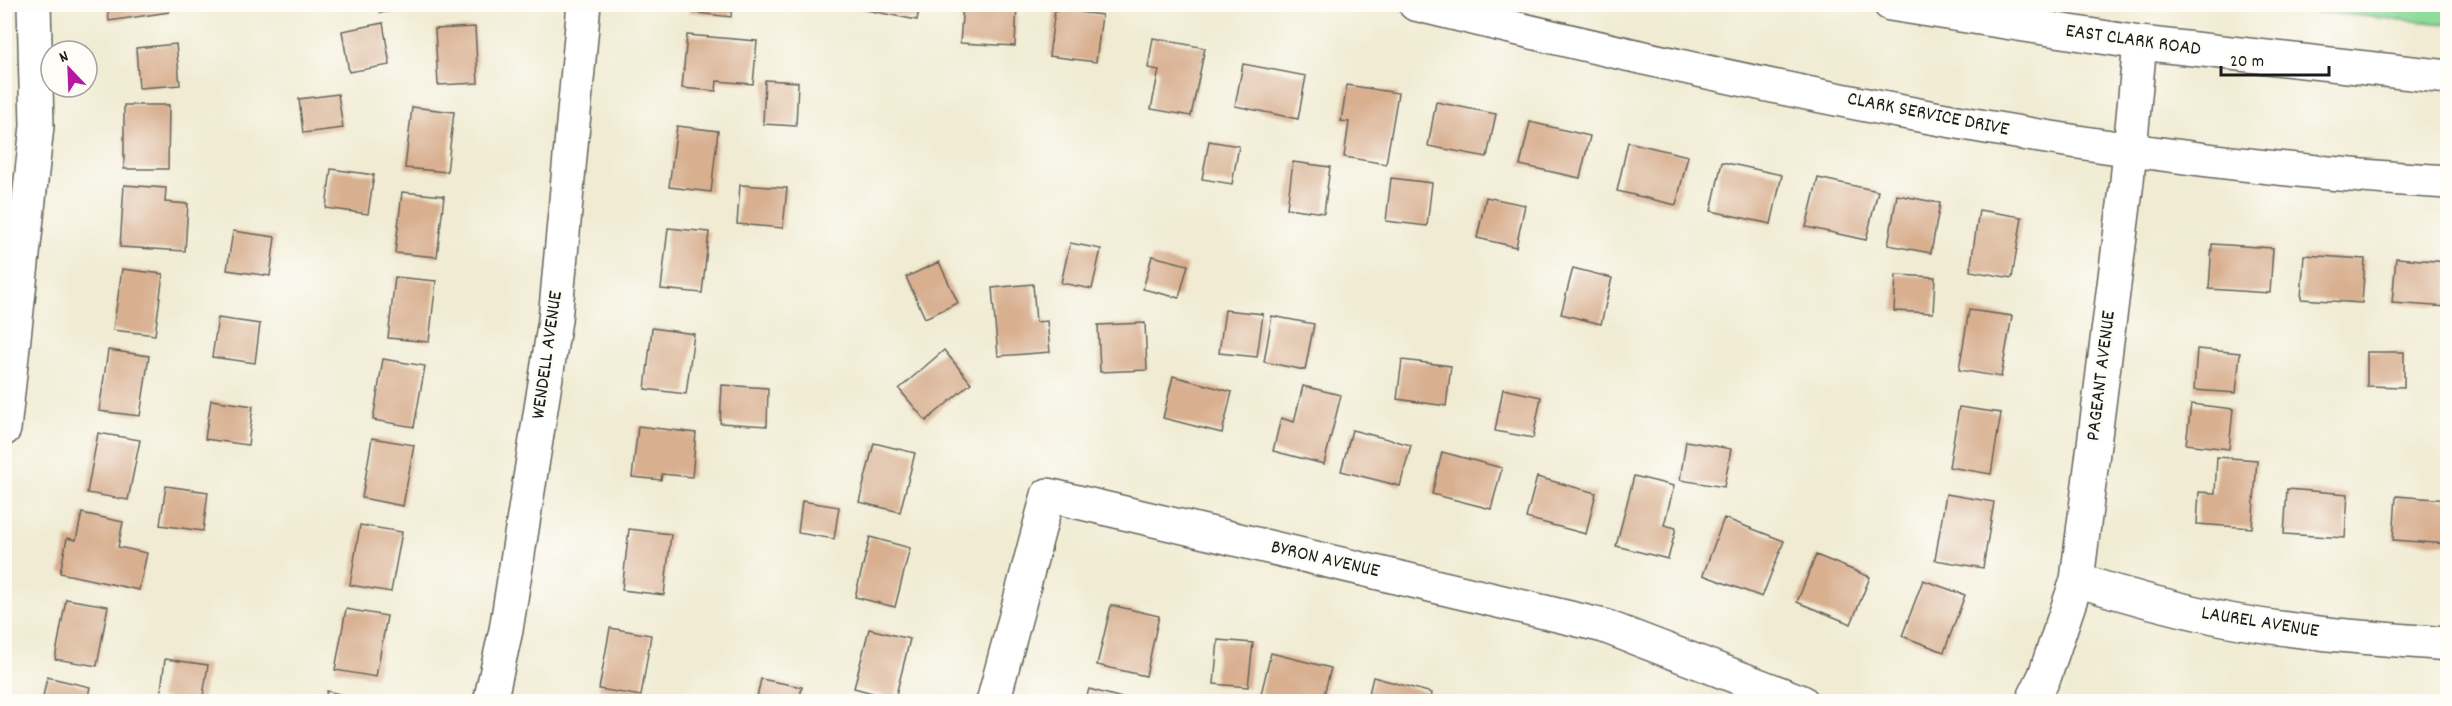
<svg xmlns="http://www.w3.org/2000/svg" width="2452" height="706" font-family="Dekko,sans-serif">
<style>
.green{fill:#8ddc9b;stroke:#547c5c;stroke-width:1.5}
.building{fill:#d8af8f}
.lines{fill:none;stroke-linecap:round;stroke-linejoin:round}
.street-casing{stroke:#66645c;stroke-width:36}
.secondary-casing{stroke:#66645c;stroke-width:36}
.street{stroke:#fff;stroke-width:33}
.secondary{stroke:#fff;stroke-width:33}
.labels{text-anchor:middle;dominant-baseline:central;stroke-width:5;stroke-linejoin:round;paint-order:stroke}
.street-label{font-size:20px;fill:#1c1c1c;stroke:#fdfcf7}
</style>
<rect width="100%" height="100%" fill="#fdfcf7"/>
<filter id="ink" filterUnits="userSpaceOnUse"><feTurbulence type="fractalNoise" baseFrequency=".0167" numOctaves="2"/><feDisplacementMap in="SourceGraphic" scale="12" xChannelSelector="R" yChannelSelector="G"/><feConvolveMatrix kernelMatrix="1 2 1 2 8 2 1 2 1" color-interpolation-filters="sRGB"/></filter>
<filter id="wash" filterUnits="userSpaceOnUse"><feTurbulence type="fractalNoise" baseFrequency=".008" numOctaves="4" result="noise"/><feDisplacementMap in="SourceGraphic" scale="24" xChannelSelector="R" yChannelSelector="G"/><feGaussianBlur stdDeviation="1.35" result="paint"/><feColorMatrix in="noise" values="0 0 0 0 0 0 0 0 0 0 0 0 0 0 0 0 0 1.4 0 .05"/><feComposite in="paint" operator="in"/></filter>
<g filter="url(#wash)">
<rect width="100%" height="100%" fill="#f0ebd2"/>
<path class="green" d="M2242,5H2447V24Z"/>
<g id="blocks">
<path class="building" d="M107,4H168L169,12L109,21Z
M190,4H229V6L191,11Z
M379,4H419L420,7L380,13Z
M429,4H482V9L430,11Z
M690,4H732L731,17L689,12Z
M784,4H817L816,9Z
M857,4H920L917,20L856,8Z
M963,4H1017L1015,46L960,43Z
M1055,9L1102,15L1096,62L1049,56Z
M383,23L390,65L349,72L342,31Z
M475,27L478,83L438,85L435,29Z
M687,35L757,41L753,84L717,81L716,91L682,88Z
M1153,38L1205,48L1191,116L1151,109L1159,70L1148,68Z
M176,44L180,85L139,88L136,48Z
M1243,64L1306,76L1298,119L1235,106Z
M765,80L798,82L796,126L763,124Z
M1347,85L1398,93L1386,164L1344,157L1349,122L1341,121Z
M338,94L343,128L303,133L299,99Z
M1436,102L1496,114L1487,157L1428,146Z
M124,105H169L168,169H124Z
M412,107L454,112L447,172L405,168Z
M1530,122L1590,136L1580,178L1520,165Z
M677,126L718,131L711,192L669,187Z
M1209,141L1239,146L1232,184L1202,179Z
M1628,142L1688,156L1676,205L1617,191Z
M1293,162L1330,167L1324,213L1287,208Z
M1722,162L1782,175L1771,224L1711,211Z
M331,169L374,175L368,214L326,208Z
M1391,178L1432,183L1427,226L1386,221Z
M1818,178L1878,191L1866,240L1806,227Z
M124,185L166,188L165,202L188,204L185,251L120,247Z
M740,185L787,188L783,228L737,224Z
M402,192L444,196L437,257L395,253Z
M1897,195L1940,203L1931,253L1888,245Z
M1486,197L1525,205L1516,247L1477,238Z
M1979,210L2022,217L2012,278L1970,271Z
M668,228L709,232L702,293L661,289Z
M233,231L275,237L270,276L227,270Z
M1070,243L1101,249L1092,289L1061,283Z
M2212,244L2273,248L2270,293L2209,289Z
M2304,255L2365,259L2362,303L2301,299Z
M1152,256L1188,265L1179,298L1143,289Z
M2396,258L2448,262V307L2392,303Z
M939,262L958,303L925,318L906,277Z
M1573,268L1612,278L1601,324L1561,314Z
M122,269L163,274L155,335L113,330Z
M1896,275L1935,277L1933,313L1894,311Z
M395,277L436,281L429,342L388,338Z
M1033,284L1036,322L1047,321L1050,352L998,356L992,288Z
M1225,310L1263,314L1257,357L1219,353Z
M1969,310L2012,316L2001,377L1959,370Z
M1272,316L1314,324L1305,370L1264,362Z
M218,318L260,324L255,363L212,357Z
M1145,323L1147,370L1100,372L1098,325Z
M652,328L694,334L686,394L645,389Z
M2197,349L2240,353L2236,393L2194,390Z
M108,350L149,356L140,416L99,411Z
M944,350L971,383L926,421L899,389Z
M2367,352H2404V387L2367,386Z
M383,359L425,366L414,427L373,420Z
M1402,360L1451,366L1446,406L1397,399Z
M1173,376L1232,392L1222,433L1163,418Z
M722,385L768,388L767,426L720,423Z
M1303,386L1341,395L1324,464L1273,451L1281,418L1294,422Z
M1503,389L1541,397L1533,438L1495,431Z
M211,400L253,406L248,445L205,439Z
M2191,404L2233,409L2229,449L2186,444Z
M1959,407L2001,413L1991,474L1949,467Z
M638,426L696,433L692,477L662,474L661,480L632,477Z
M1352,430L1411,445L1400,486L1341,471Z
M98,433L140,440L128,500L87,493Z
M372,438L414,445L403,506L362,498Z
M1686,441L1731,449L1724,487L1680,480Z
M874,443L915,453L900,512L859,502Z
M1442,452L1502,468L1491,509L1432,494Z
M2217,457L2257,460L2252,528L2197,524L2199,492L2215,493Z
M1634,476L1674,486L1664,525L1676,528L1668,559L1616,546Z
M1537,477L1596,493L1586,534L1526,518Z
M166,486L208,492L203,531L160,525Z
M2287,489L2348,494L2345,538L2284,534Z
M1946,494L1994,502L1983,568L1935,560Z
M2396,496L2448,500V544L2393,540Z
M802,501L839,507L834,539L798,533Z
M82,513L123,522L118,547L147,553L139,590L60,573L67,538L76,540Z
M1724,518L1784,541L1762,597L1703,575Z
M360,525L402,532L391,592L350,585Z
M629,529L671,534L664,595L622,590Z
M870,537L910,548L895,607L855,597Z
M1816,555L1870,577L1851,624L1797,602Z
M1923,580L1965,595L1944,652L1902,636Z
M66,599L108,606L97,666L55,659Z
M1111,605L1159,616L1146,676L1097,665Z
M346,609L387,616L376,677L335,670Z
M610,628L651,635L641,696L599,689Z
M869,629L910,639L895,699L854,688Z
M1218,640L1253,643L1248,687L1214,684Z
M1271,653L1331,668L1322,702H1290L1261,694Z
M165,659L208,665L202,702L160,698Z
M47,677L90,687L87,702H42Z
M1373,677L1432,693L1430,702H1367Z
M761,679L802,687L799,702H756Z
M1089,689L1133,701V702H1085Z
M327,691L368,701V702H324Z"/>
</g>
</g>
<g filter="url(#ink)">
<use href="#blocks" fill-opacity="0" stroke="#66645c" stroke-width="1.5"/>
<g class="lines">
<g class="street-casing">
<path id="street" d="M1415,4C1754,87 2098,162 2448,182
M4,429L37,126L34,4
M2077,580C2123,595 2171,608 2219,618C2294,633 2371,638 2448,644
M490,702L506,630L555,320L584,4
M993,702L1048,495L1604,626L1802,702
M2032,702L2045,675L2077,580L2127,181L2140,43"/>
</g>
<g class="secondary-casing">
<path id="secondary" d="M1890,4L2140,43L2448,77"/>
</g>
<use href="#street" class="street"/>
<use href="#secondary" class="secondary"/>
</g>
</g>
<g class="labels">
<g class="street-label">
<text transform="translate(2133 41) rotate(8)">EAST CLARK ROAD</text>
<text transform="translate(1928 115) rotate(11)">CLARK SERVICE DRIVE</text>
<text transform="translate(548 355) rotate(-82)">WENDELL AVENUE</text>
<text transform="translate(2102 376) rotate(-83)">PAGEANT AVENUE</text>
<text transform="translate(1325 560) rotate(13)">BYRON AVENUE</text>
<text transform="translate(2260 623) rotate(9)">LAUREL AVENUE</text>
</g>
</g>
<rect width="2452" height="706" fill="none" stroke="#fdfcf7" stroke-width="24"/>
<g transform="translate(69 69) rotate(337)"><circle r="28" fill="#fdfcf7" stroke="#a3a29f" stroke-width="1.5"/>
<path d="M0-4.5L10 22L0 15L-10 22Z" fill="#b5179e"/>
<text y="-9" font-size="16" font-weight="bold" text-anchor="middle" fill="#1c1c1c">N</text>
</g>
<path d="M2221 66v9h108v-9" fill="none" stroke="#1c1c1c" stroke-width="3"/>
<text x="2230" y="66" font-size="18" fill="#1c1c1c" stroke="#fdfcf7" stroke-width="4.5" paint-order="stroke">20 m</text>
</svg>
